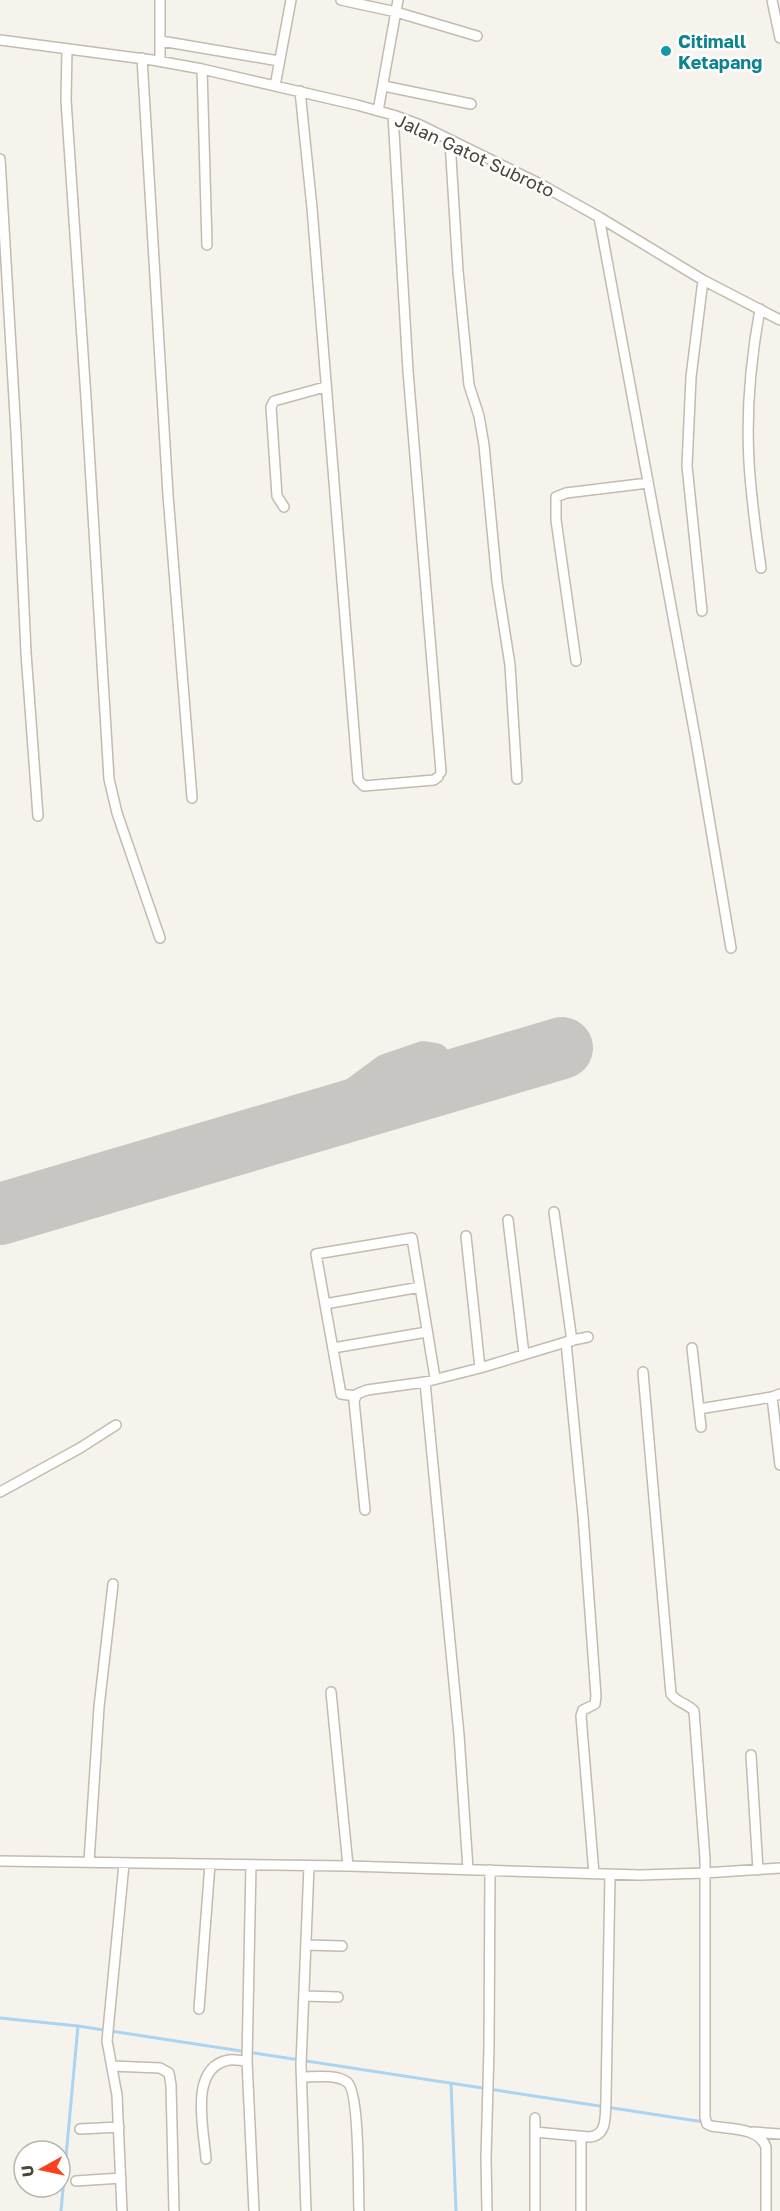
<svg xmlns="http://www.w3.org/2000/svg" width="780" height="2211" font-family="'Golos Text',sans-serif">
<style>
.lines{fill:none;stroke-linecap:round;stroke-linejoin:round}
.stream{stroke:#a9d4f2;stroke-width:3}
.taxiway{stroke:#c8c6c3;stroke-width:24}
.runway{stroke:#c8c6c3;stroke-width:62}
.minor-casing{stroke:#c2bbae;stroke-width:12}
.minor{stroke:#fff;stroke-width:9}
.culture-dot{fill:#0f9aa8;stroke:#fff;stroke-width:2}
.labels{text-anchor:middle;dominant-baseline:central;stroke-width:5;stroke-linejoin:round;paint-order:stroke}
.culture-label{font-size:18px;font-weight:bold;fill:#0d838f;stroke:#fff;text-anchor:start}
.street-label{font-size:18px;fill:#4b4439;stroke:#fff}
</style>
<rect width="100%" height="100%" fill="#f6f3ec"/>
<g class="lines">
<path class="stream" d="M0,2018L78,2026L704,2122
M451,2083L456,2211
M61,2211L78,2026"/>
<path class="taxiway" d="M296,1127L335,1103L385,1066L423,1053L436,1055L441,1060L449,1082"/>
<path class="runway" d="M0,1214L562,1048"/>
<g class="minor-casing">
<path id="minor" d="M160,0V61
M341,0L396,12L477,36
M772,0L780,38
M0,40L152,60L202,69L357,105L393,115L420,125L540,184L599,217L703,280L780,320
M161,41L279,61
M67,49L66,100L86,398L109,779L117,813L160,938
M142,58L168,495L192,798
M202,69L207,245
M275,86L291,0
M384,86L471,104
M300,91L312,208L358,780L364,786L434,780L438,777
M378,111L398,0
M393,115L408,371L441,772
M450,141L458,271L469,385L479,416L484,445L497,582L510,665L517,779
M0,159L16,433L26,653L38,816
M599,217L696,741L731,948
M760,309C751,358 746,411 749,462C751,497 756,533 761,568
M284,507L277,496L271,407L274,401L325,387
M702,611L687,466L691,377L703,280
M576,661L556,520V497L566,493L648,483
M554,1212L572,1341
M508,1220L524,1354
M466,1236L480,1368
M325,1304L420,1287
M568,1341L588,1337
M333,1348L427,1332
M692,1348L701,1427
M643,1372L671,1694C677,1703 687,1703 694,1711L705,1859V2117L707,2124L711,2126C728,2129 759,2127 766,2147V2211
M425,1382L459,1735L468,1869
M780,1394L772,1397L780,1465
M355,1396L341,1394L316,1254L412,1238L435,1378
M699,1409L772,1397
M0,1492L80,1448L116,1425
M365,1510L354,1401L357,1394L367,1390L425,1382L480,1368L566,1342L583,1516L596,1696L595,1704L583,1710L581,1716L594,1874
M331,1692L348,1866
M751,1755L758,1870
M0,1861L348,1866L640,1875L705,1873L780,1868
M89,1862L99,1707L113,1584
M251,1865L247,2061L254,2211
M306,1945L342,1946
M304,1996L338,1997
M199,2009L210,1864
M112,2066L160,2068L169,2073L171,2085L174,2211
M302,2077C315,2077 336,2074 347,2082C360,2091 358,2191 359,2211
M80,2129L119,2127
M535,2132L589,2137C608,2136 605,2115 606,2099L610,1875
M753,2132L780,2134
M206,2159C204,2130 188,2067 229,2060C234,2059 242,2061 247,2061
M76,2181L121,2178
M122,2211L117,2095L107,2041L124,1864
M306,2211L301,2065L309,1866
M487,2211L486,2158L489,2047L490,1870
M535,2211V2118
M581,2211V2137"/>
</g>
<use href="#minor" class="minor"/>
</g>
<circle class="culture-dot" cx="666" cy="51" r="6"/>
<g class="labels">
<g class="culture-label">
<text x="678" y="41">Citimall<tspan x="678" dy="21">Ketapang</tspan></text>
</g>
<g class="street-label">
<text transform="translate(475 155) rotate(25)">Jalan Gatot Subroto</text>
</g>
</g>
<g transform="translate(42 2169) rotate(262)"><circle r="28" fill="#ffffff" stroke="#b7b4b0" stroke-width="1.5"/>
<path d="M0-4.5L10 22L0 15L-10 22Z" fill="#fc3f1d"/>
<text y="-9" font-size="16" font-weight="bold" text-anchor="middle" fill="#4b4439">U</text>
</g>
</svg>
